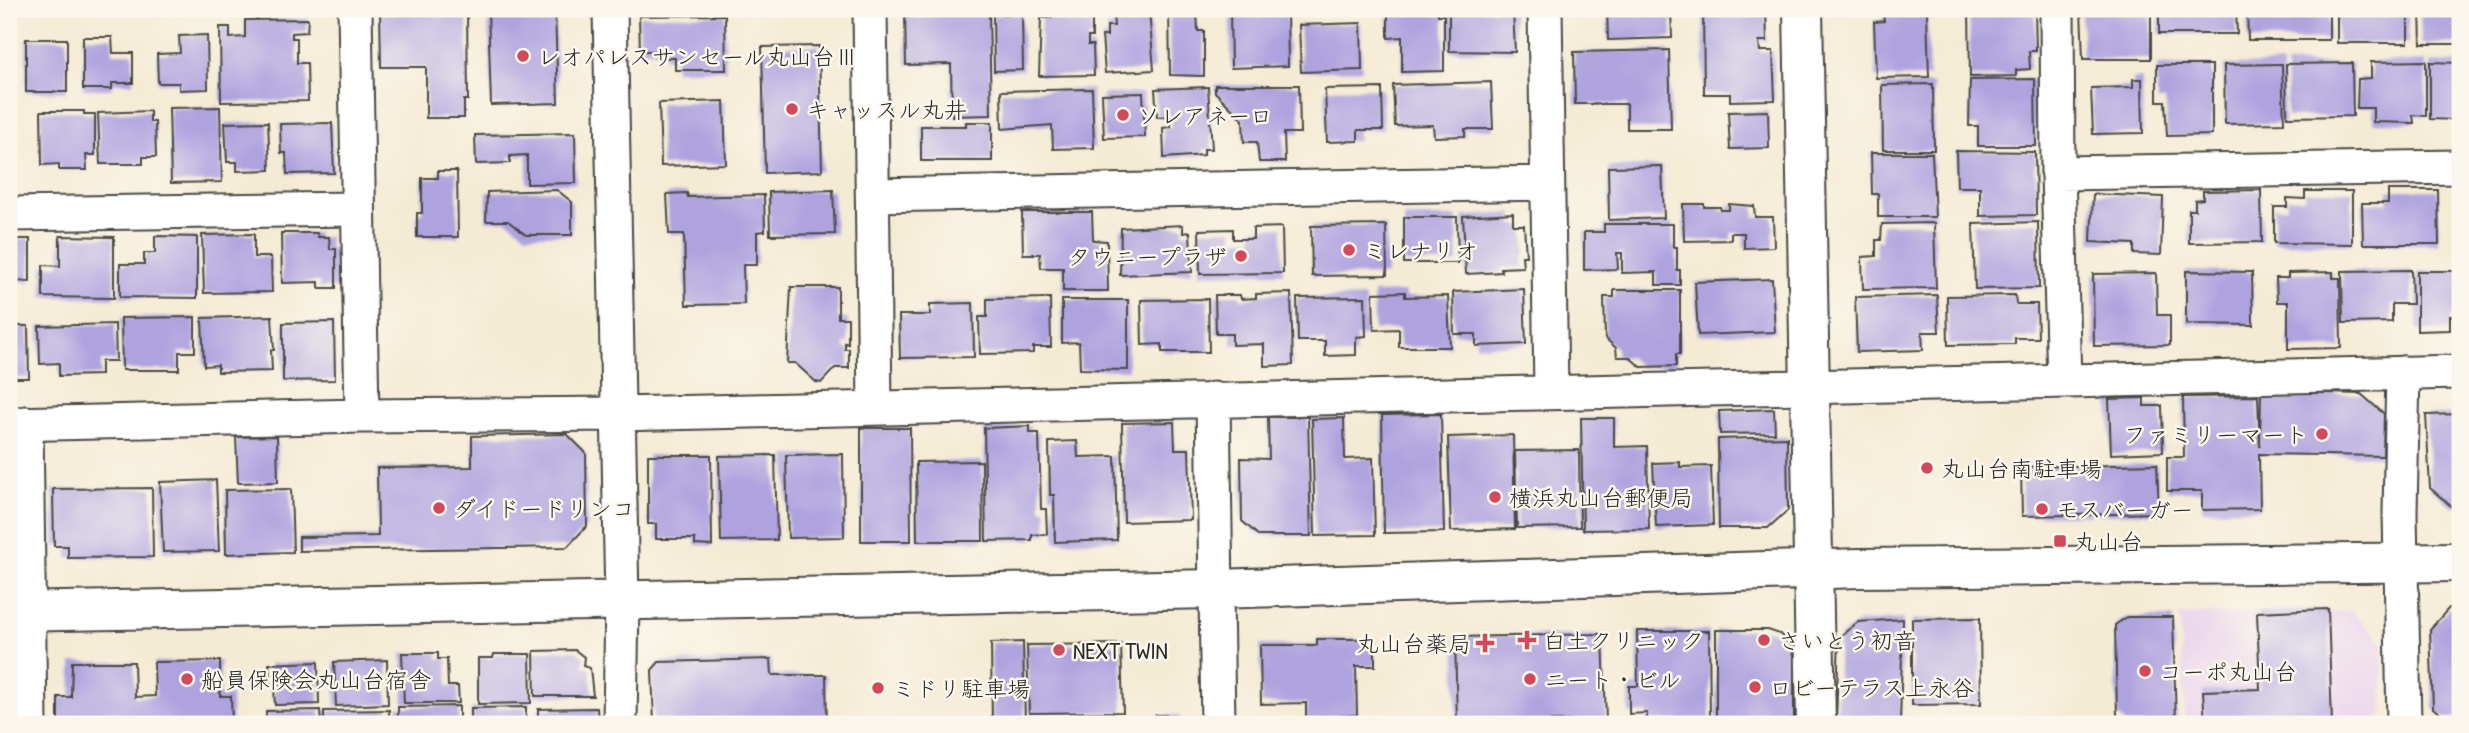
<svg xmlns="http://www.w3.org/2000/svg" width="2469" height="733" font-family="'Patrick Hand','Klee One',sans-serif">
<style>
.built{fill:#e9d2ed}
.building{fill:#afa3df}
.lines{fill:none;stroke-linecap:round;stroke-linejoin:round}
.street-casing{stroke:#494844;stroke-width:37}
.secondary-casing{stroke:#494844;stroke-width:42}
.street{stroke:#fff;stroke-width:33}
.secondary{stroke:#fff;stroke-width:38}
.poi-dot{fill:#d1495b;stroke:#fbf7ec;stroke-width:2.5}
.labels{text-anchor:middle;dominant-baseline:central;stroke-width:5;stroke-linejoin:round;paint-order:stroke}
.poi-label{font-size:23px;fill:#2b2b2b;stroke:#fbf7ec;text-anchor:start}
</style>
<rect width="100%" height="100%" fill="#fbf7ec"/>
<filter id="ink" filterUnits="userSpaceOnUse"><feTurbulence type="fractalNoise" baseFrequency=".0143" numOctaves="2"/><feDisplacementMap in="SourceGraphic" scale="14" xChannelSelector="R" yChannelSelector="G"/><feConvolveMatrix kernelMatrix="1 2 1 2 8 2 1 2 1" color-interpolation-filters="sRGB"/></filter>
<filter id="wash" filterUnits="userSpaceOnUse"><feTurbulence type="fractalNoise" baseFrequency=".00686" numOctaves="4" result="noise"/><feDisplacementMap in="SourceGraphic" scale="28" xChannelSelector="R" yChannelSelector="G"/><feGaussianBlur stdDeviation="1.57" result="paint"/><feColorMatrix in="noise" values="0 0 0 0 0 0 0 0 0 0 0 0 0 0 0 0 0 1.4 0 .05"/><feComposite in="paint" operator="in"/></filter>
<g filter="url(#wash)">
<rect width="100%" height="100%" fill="#f4ebd4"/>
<path class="built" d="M2352,611L2383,643V713L2372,724H2185L2180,614Z"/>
<g id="blocks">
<path class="building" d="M380,9H467L468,100H464V118H426V67H381Z
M488,9H555L558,103L491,105Z
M1051,9H1092V37H1088V45H1093L1094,75L1039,76L1041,18H1052Z
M1169,9H1197L1198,31H1204V76L1170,75Z
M1230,9H1287L1288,66L1231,68Z
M1388,9H1438V15H1444V71L1402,72V37L1388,38Z
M1449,9H1513L1515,52L1449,51Z
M1607,9H1671L1672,38L1608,40Z
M1703,9H1766L1767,41H1759L1760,51H1773L1775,100L1730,101V94H1704Z
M1969,9H2035L2036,51H2029L2030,69L2016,70V76L1970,77Z
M2081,9H2151V59H2083Z
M2159,9H2236L2237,34H2159Z
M2247,9H2329V40H2248Z
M2337,9H2408V43H2337Z
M2420,9H2460V44H2421Z
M1149,10L1154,70L1105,73L1102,36H1107V26H1114L1113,13Z
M989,11L991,115L952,116L951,64L906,65L905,12Z
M1883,12H1927L1929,77L1876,78L1874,22L1884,21Z
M1022,14L1023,70L994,71L993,15Z
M725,15L726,70H675V58H665V51H640L639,16Z
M308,19L307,32L292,33V38H297V63H307L308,101L221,102L220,27H230V38L245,37V20Z
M1361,23L1362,70L1301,72L1299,25Z
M207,35L208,89L179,90V83H158L157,54L180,53L179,36Z
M83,37H112L113,53H133V83H112V89H83Z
M26,39H67V92H26Z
M819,46L822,171L765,173L762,47Z
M1669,50L1671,129H1627V104H1575L1574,52Z
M2426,61V116L2413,115L2414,123L2373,122V108H2357L2358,79L2371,78V62Z
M2430,62L2460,63V120L2430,119Z
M2352,63L2353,116L2287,117L2286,64Z
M2282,64L2284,123L2225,124L2224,65Z
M2157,65H2212V135L2167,136L2165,101H2157Z
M2035,79L2036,146H1978V126H1969L1970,80Z
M2133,79H2142L2143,133L2093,134L2091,88L2133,87Z
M1491,82L1493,129H1465V136L1434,137L1433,125L1395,126L1393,85Z
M1933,84L1934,150H1883L1882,85Z
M1215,85H1299L1300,133H1284L1285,162H1259L1257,142H1244L1243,120L1215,92Z
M1208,87L1212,149H1204V155L1164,158L1163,128L1171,127L1170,116L1157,117L1155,89Z
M1382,88L1383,130H1358V141L1327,142L1325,89Z
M1092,89L1094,148L1053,149L1052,125L1002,129L1001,91Z
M1143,93L1145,137L1104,138L1102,94Z
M724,101L726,164L661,166L659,103Z
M220,107L222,182L171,183L169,108Z
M41,111H84V114H95V155H86L87,170H59V164L42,165Z
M150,111V122H155L156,157H143V164H100L98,113Z
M1768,111L1769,148L1730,149L1728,112Z
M268,122L270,170L237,171V162H227L225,123Z
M966,122H992V161H921V126H966Z
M332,123L334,173L287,174L286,153H281L280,124Z
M575,133L576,183L527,184V155L510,156V163L476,164L475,135Z
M1956,151L2035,152L2036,215L1980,216V187H1957Z
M1871,153H1932L1935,217H1878V194H1872Z
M1662,166L1664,218L1609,220L1608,167Z
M438,171H457L458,237H417V213H422V178H438Z
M557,190L572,202V235H526L508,221H486L487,192Z
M833,190L835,234L770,235L769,192Z
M2261,190L2262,242L2189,243V210H2195V200L2203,199V191Z
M2388,190H2438L2439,244H2363L2362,203H2388Z
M2305,191H2352V244L2274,243V207H2287V198L2305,199Z
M687,193L688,197L764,195L765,231L757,232V265H743L744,304L686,305L684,234H669L667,194Z
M2093,194L2163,197L2161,255L2134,254V244L2091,242Z
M1683,204H1704V207H1720L1721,210H1729V204L1754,206L1755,217H1773L1774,247L1744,248V233H1731V240L1684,241Z
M1022,212H1092L1093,240L1107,241L1108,291H1063V268H1041L1040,254H1023Z
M1513,213V225H1524L1526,256H1522L1523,267L1501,268L1502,272L1466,274L1463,216Z
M1404,217H1457L1458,263H1404Z
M2038,222L2039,288L1975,289L1973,224Z
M1934,223L1936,288L1863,289L1862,257L1876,256V240H1881L1882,224Z
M1604,224H1673V247H1677V270H1680V285H1656V272L1622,273V253H1617L1618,269L1584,270V232H1604Z
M1183,225V233L1190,232L1192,272L1120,275L1121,228Z
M1386,225L1387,275L1312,276L1311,226Z
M1282,227L1283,273L1200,274L1199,230L1233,229V239H1253V228Z
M281,233H317L318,237H329L330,249H336V288H319V282L282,283Z
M254,234V257H271L272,292L204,293L202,235Z
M60,236L114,237V298L43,297V265L60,266Z
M155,236L197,237V298L120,297V264H144V253H155Z
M9,239H30V282L16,281L17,299H9Z
M2411,270L2412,304H2392V322L2343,323L2342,271Z
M2186,271L2252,272L2253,325L2186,324Z
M2417,271H2460V316H2450V330L2417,331Z
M2333,272V278H2340L2341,348L2288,349V302H2277L2276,278H2288V273Z
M2156,273L2157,315H2170V345L2094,346L2093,274Z
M1772,279L1775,332L1698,335L1695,282Z
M791,287H838V318H848V344L845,343V349H849V368H835L821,383L816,382L795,363H787Z
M1524,289L1526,344L1476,346V334H1454L1453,292Z
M1614,290H1680V354H1676V366L1641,367L1629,357H1617L1616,348L1605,338L1604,297H1614Z
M1405,292V297L1448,296L1450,347H1399V329L1374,330L1373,293Z
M1291,293L1293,365L1264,366V344L1232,345V334H1216L1215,295H1240L1241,299L1256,298V294Z
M1937,295L1939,332H1922L1923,350L1857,352L1855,297Z
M2015,295L2016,304H2037L2038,338H2015V344L1948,345L1947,296Z
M1365,297L1366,336L1356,337V355L1325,356V341H1298L1297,298Z
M1050,298L1051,347H1033V353L980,354L979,317H987V299Z
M1208,299L1209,352H1162V344L1142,345L1141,300Z
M1062,300H1128V370L1080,369L1079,342L1062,343Z
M973,303L974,357L900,358L899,315H930V304Z
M272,316L274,350H271L272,371L218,372V365L204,366L202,318Z
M195,317V352H179V370H122L121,318Z
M334,322L335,380L283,381V323Z
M115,324L116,361H101V375L59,376V363L40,364L39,326Z
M9,326H28L29,378H9Z
M2261,391L2361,394L2384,414L2383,456L2259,454L2260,509L2202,510V491H2167V457H2184L2183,397L2258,396L2260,447Z
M2144,398V406H2162L2163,452L2111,454L2109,399Z
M1774,409L1775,433L1720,434L1719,411Z
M1441,414L1444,532L1384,533L1382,415Z
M2460,414V507H2452L2430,488L2426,415Z
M1268,417H1308L1311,536H1259L1242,521L1241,458L1269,459Z
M1344,418L1345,459L1373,458L1375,535L1315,536L1312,419Z
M1581,418H1614V447L1647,446L1649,529L1583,530Z
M1174,422L1175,449H1189L1191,520L1124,522L1122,423Z
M1030,426V433H1039L1041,509H1046L1047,534L1032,535V540L986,541L984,428Z
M861,428H910L911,541H861Z
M567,434L586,453L587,526L567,547L299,551V537L378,536L377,468L472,467V436Z
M1513,435L1515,529L1451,531L1448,437Z
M277,436L278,482L238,483L236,437Z
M1787,437L1788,510L1768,528H1719L1718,439Z
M1077,441L1078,457L1115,456L1117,540L1055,542L1054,495H1050L1049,442Z
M1579,450L1580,527L1517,528L1515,451Z
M843,454L844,537L788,538L786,455Z
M648,455H711L712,546L695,545V539H656V524H648Z
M775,455L777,540L721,541L719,456Z
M982,461L983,541H917L916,462Z
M1680,462V467L1711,466L1713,525L1656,527L1653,463Z
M2157,464L2159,513L2022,516L2021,467Z
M216,480L219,551L163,552L160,482Z
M152,488L153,557L68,558V546H54L53,489Z
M291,489L293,552L226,554L225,490Z
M2449,608H2460V718H2445L2433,708L2430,629Z
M2328,609L2332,724H2205L2203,691L2260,689L2257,612Z
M2127,617H2173L2176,724H2126L2117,716L2115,625Z
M1980,618L1981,704L1912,705V619Z
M1903,619L1900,724H1840L1836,721L1839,637L1858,622Z
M1716,630H1768L1780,634L1790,646L1794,655V719H1789V722H1783L1781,724H1716Z
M1637,631H1709L1710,720L1647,721V713L1629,714V686H1638Z
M1603,634L1606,720L1457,723L1455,637Z
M1317,639H1375V666H1356L1357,715L1340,716L1341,724H1306V703L1261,704L1260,645H1317Z
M1023,642L1025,724H992L991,643Z
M1121,644L1123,712L1029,713L1027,645Z
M575,650L584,657L583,666L590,668L593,696H535L534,651Z
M402,653H438V659H447L448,686H458L459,703H404Z
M494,654H530L531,703L478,704V658H493Z
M771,659L772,675H826L827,724H654L652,670L659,662Z
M387,660L388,704L336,706L334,662Z
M220,661V696H231L232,724H58V697H71L72,662H134L135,697L155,696L154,662Z
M318,662L319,704L275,705L274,688H270L269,664Z
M459,706V724H398V707Z
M526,707V724H471V708Z
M597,708L598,724H538V709Z
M320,710L321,724H266V711Z
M389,710V724H324V711Z
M1156,715H1179V724H1157Z"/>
</g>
</g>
<g filter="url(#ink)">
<use href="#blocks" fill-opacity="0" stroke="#494844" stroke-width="2"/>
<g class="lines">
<g class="street-casing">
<path id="street" d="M355,9L362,416
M610,9L622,601L620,724
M870,9L875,407
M1545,9L1551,391
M2057,9L2058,173L2064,381
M2058,173L2460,167
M873,195L1547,183
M9,214L358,209
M2403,373L2400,512L2404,724
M1213,399L1218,724
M26,423L30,724
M9,424L362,416L618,414L2460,372"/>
</g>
<g class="secondary-casing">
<path id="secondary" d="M1803,9L1816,724
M9,612L1215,589L1860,568L2460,562"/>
</g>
<use href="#street" class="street"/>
<use href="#secondary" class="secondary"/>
</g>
</g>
<g class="poi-dot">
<circle cx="523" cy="56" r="7"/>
<circle cx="792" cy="109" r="7"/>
<circle cx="1123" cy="115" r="7"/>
<circle cx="1349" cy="250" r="7"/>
<circle cx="1241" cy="256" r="7"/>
<circle cx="2322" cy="434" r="7"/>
<circle cx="1927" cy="468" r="7"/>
<circle cx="1495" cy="497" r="7"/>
<circle cx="439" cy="508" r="7"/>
<circle cx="2042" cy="509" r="7"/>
<rect x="2053" y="534" width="14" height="14" rx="3.5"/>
<path d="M1523.5 629.5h7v7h7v7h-7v7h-7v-7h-7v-7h7z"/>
<circle cx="1764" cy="640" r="7"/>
<path d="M1481.5 632.5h7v7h7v7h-7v7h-7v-7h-7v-7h7z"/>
<circle cx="1059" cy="650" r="7"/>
<circle cx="2145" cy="671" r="7"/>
<circle cx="187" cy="679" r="7"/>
<circle cx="1530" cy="679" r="7"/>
<circle cx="1755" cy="687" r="7"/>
<circle cx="878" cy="688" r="7"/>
</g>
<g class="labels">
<g class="poi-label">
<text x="537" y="56">レオパレスサンセール丸山台Ⅲ</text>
<text x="806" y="109">キャッスル丸井</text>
<text x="1137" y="115">ソレアネーロ</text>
<text x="1363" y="250">ミレナリオ</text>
<text x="1227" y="256" text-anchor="end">タウニープラザ</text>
<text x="2308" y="434" text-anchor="end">ファミリーマート</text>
<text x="1941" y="468">丸山台南駐車場</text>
<text x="1509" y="497">横浜丸山台郵便局</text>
<text x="453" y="508">ダイドードリンコ</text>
<text x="2056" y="509">モスバーガー</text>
<text x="2074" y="541">丸山台</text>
<text x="1543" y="640">白土クリニック</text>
<text x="1778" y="640">さいとう初音</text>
<text x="1471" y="643" text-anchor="end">丸山台薬局</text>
<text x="1073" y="650">NEXT TWIN</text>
<text x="2159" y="671">コーポ丸山台</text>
<text x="201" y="679">船員保険会丸山台宿舎</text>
<text x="1544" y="679">ニート・ビル</text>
<text x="1769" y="687">ロビーテラス上永谷</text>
<text x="892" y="688">ミドリ駐車場</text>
</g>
</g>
<rect width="2469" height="733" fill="none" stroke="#fbf7ec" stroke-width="35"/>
</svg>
